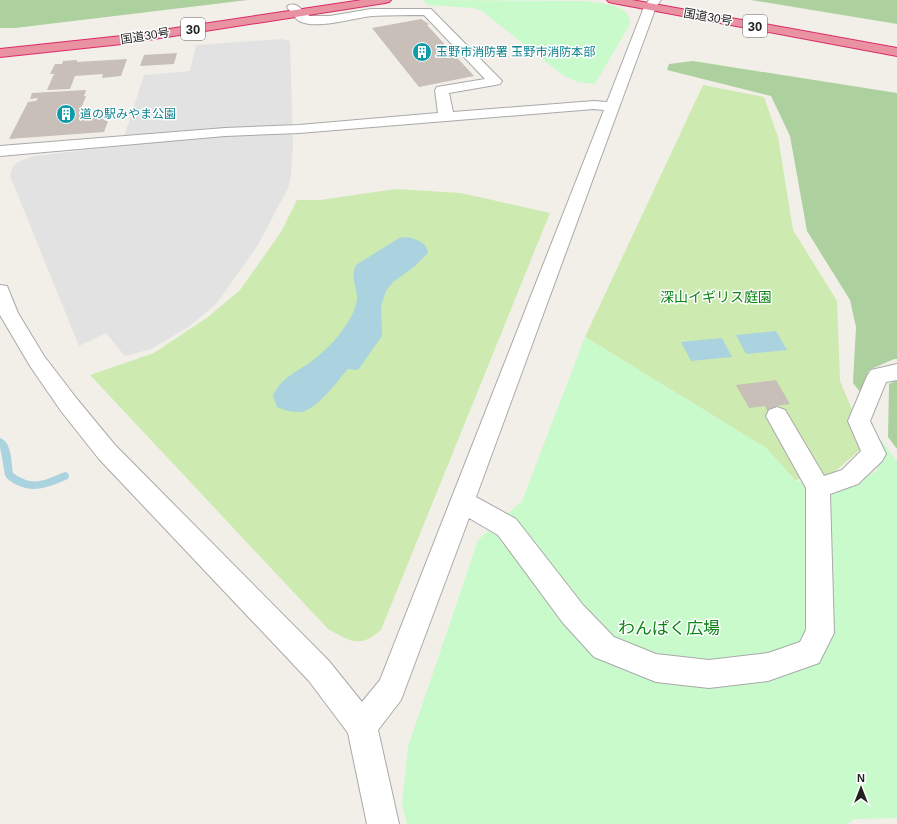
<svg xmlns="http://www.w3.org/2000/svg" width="897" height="824" font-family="Helvetica,'Noto Sans JP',sans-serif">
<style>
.grass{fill:#cdebb0}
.forest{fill:#add19e}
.park{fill:#c8facc}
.parking{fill:#e2e2e2}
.water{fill:#aad3df}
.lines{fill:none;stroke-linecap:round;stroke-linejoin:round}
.stream{fill:#aad3df;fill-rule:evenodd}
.building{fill:#c7bfb8}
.minor-casing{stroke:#a9a9a9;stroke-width:2}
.highway-casing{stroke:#dc2a67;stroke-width:2}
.minor{fill:#fff;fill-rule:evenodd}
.highway{fill:#e892a2;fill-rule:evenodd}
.labels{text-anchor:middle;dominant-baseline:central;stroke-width:3;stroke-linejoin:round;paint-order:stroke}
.far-street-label{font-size:12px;fill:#222;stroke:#fff}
.far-culture-label{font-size:12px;fill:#0d838f;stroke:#fff;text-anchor:start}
.shield{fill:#fff;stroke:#646464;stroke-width:1}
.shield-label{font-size:13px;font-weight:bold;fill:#222}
.park-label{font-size:14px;fill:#0c8416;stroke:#fff}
.near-park-label{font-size:17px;fill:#0c8416;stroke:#fff}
</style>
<rect width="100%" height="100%" fill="#f2efe9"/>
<path class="grass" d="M703,85L764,97L778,137L793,230L837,301L840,381L851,407L863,447L833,473L795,480L766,448L585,337Z
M396,189L461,193L550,213L381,630C359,649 350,641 328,629L90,375L154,353L208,317L240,290L281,232L297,200H320Z"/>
<path class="forest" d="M0,0H248L15,28H0Z
M751,0H897V24Z
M693,61L897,93V359H894L869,370L860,392L853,383L856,327L850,300L807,231L790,136L771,96L667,70L669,64Z
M897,380V449L888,437L889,384Z"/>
<path class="park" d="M423,0L586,1C602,4 630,3 630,24L595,84L578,82L564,76L482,11L473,8L428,5Z
M585,337L766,448L795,480L834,492L877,471L880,439L897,461V818L855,819L847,824H407L402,804L408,747L478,540L522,501Z"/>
<path class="parking" d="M281,39L290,41L293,143L291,176L288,188L258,245L217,303L190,326L151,349L125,356L106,333L79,346L10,176L13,166L18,162L34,156L121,146L144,75L190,71L196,45Z"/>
<path class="water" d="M406,237C416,239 427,242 428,253L414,267L393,282L386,291L381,306L382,336L358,370L348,369C337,381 316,412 299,412C291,412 284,410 277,407L273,396C281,376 300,371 316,358C323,352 332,344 338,336C346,326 358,309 357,295C355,284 351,276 356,265L399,238Z
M776,331L787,350L746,354L736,335Z
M722,338L732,357L691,361L681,342Z"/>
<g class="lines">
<path class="stream" d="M0,438C12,442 11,462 13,473C34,488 44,480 65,472L68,473L69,476L68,479C51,486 35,494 17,485C12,482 7,480 5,475L0,447Z"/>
</g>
<path class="building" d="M421,19L429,24L427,25L474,76L419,87L372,28Z
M177,53L174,64L140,66L144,55Z
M127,59L121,76L102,78L103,74L75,76L70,89L47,90L54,74H50L55,64H62L63,61L77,60V62Z
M86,90L84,96H86L79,114L111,112L105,121H108L104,132L9,139L28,102L36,101L38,98L30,99L32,93Z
M776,380L790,404L776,406L778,410L768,412L765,406L749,408L736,385Z"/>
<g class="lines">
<g class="minor-casing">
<path id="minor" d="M649,0H661L656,7L476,497L516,519L583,605L614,637L656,654L709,660L768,653L800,642L806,630V488L766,416L769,410L777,407L785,410L824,476L842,470L861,451L848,421L867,376L871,370L897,364V380L886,382L870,421L886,454L882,461L858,484L830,494L834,633L819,663L768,681L709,688L656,682L594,657L563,623L498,535L469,518L401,700L378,730L399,824H367L348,733L309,681L99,459L61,411L30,366L0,315V285L7,286L18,313L44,356L77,399L115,445L329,661L362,702L380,680L604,110L594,109L299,133L225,136L0,156V146L225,128L299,125L438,113L435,90L437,87L485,79L424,15C407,15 389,15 372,16C353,18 316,30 299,21C295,18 290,11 287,7L289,5C300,2 302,13 310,16H330L371,9H431L502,81L500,84L495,85L449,93L453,112L594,101L607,102L644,7Z"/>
</g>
<g class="highway-casing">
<path id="highway" d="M362,0H391L389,2L385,3L122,44L0,57V49L122,36Z
M607,0H632L897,48V56L613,3L609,2Z"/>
</g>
<use href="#minor" class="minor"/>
<use href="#highway" class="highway"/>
</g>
<defs>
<g id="building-disc" transform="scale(1)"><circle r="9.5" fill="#0f9aa8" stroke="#fff"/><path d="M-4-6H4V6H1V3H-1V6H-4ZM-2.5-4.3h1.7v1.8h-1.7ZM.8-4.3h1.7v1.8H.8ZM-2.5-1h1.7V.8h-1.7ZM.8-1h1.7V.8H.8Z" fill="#fff"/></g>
</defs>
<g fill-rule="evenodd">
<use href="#building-disc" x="422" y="52"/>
<use href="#building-disc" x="66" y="114"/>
</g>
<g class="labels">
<g class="far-street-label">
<text transform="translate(708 17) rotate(10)">国道30号</text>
<text transform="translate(145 36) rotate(-9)">国道30号</text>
</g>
<g class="far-culture-label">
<text x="436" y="52">玉野市消防署 玉野市消防本部</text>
<text x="80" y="114">道の駅みやま公園</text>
</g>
<g class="shield">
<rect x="743" y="15" width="24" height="22" rx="3"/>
<rect x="181" y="18" width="24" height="22" rx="3"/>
</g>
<g class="shield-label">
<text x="755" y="26">30</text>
<text x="193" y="29">30</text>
</g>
<g class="park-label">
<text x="716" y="297">深山イギリス庭園</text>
</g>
<g class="near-park-label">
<text x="669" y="628">わんぱく広場</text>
</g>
</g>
<g transform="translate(861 788)" stroke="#ffffff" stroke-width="3" paint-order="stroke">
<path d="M0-3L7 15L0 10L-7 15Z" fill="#222222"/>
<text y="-6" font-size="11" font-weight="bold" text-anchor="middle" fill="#222222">N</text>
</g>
</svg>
